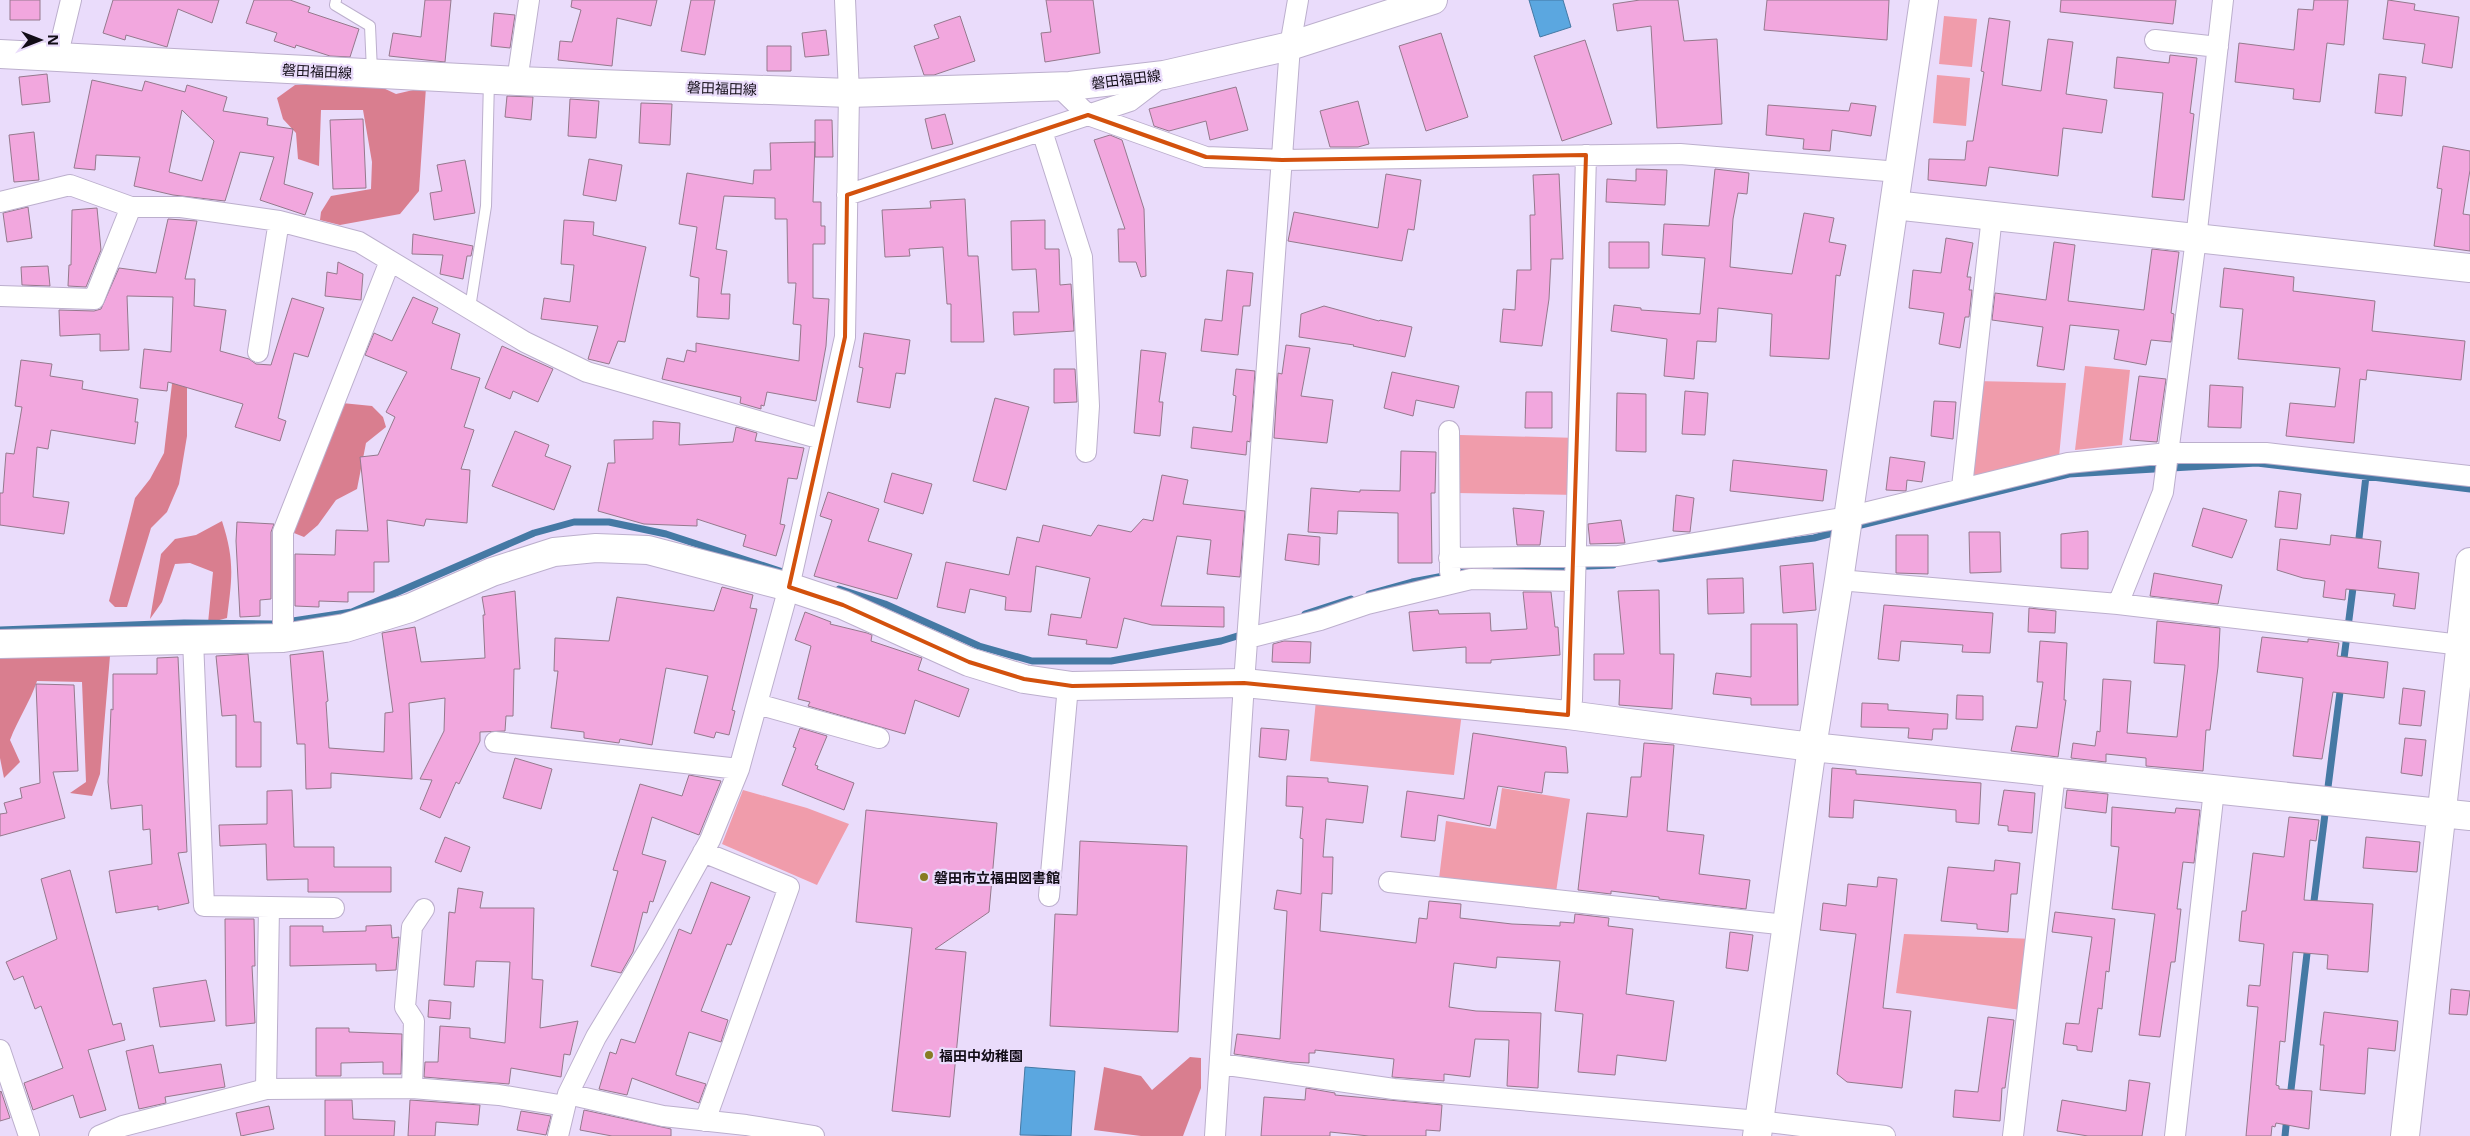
<svg xmlns="http://www.w3.org/2000/svg" width="2470" height="1136" font-family="'Open Sans','Noto Sans JP',sans-serif">
<style>
.green{fill:#f09cab}
.forest{fill:#d97e8f}
.water{fill:#5ba7e0;stroke:#4579a4}
.lines{fill:none;stroke-linecap:round;stroke-linejoin:round}
.stream{stroke:#4579a4;stroke-width:7}
.building{fill:#f2a7de;stroke:#95798d;fill-rule:evenodd}
.lane-casing{stroke:#bcafcd;stroke-width:12}
.street-casing{stroke:#bcafcd;stroke-width:22}
.secondary-casing{stroke:#bcafcd;stroke-width:30}
.primary-casing{stroke:#bcafcd;stroke-width:30}
.lane{stroke:#fff;stroke-width:10}
.street{stroke:#fff;stroke-width:20}
.secondary{stroke:#fff;stroke-width:28}
.primary{stroke:#fff;stroke-width:28}
.marked{fill:none;stroke:#d3510d;stroke-width:4;stroke-linejoin:round}
.poi-dot{fill:#877c22;stroke:#eadcfb;stroke-width:2}
.labels{text-anchor:middle;dominant-baseline:central;stroke-width:4.5;stroke-linejoin:round;paint-order:stroke}
.street-label{font-size:14px;fill:#120d17;stroke:#eadcfb}
.poi-label{font-size:14px;font-weight:bold;fill:#120d17;stroke:#eadcfb;text-anchor:start}
</style>
<rect width="100%" height="100%" fill="#eadcfb"/>
<path class="green" d="M1944,16L1977,19L1972,67L1939,64Z
M1937,75L1970,78L1966,126L1933,123Z
M2085,366L2130,370L2122,445L2075,450Z
M1974,381L2066,383L2059,457L1962,487Z
M1460,435L1579,438L1577,495L1457,493Z
M1317,690L1463,705L1454,775L1310,761Z
M1502,788L1570,799L1555,899L1438,887L1446,821L1496,829Z
M743,790L807,808L849,824L817,885L722,844Z
M1904,934L2036,939L2028,1011L1896,993Z"/>
<path class="forest" d="M339,83L379,86L396,94L426,87L419,191L400,214L340,225L320,220L321,212L331,196L371,189L372,162L363,110H321L319,166L298,159L296,133L283,119L277,98L295,85Z
M187,359V436L179,484L167,512L151,528L127,607H115L109,601L135,498L150,479L164,453L173,375Z
M342,403L372,406L383,417L386,427L366,443L357,489L336,500L318,525L304,537L289,531Z
M222,521C235,561 232,578 227,618L208,623L213,572L190,563L175,564L162,602L150,619L161,554L175,539L196,535Z
M3,656H110L100,774L92,796L70,793L86,782L82,682L37,681C30,702 18,719 10,740L20,762L4,778L0,758V657Z
M1190,1057L1201,1058V1088L1183,1136H1141L1094,1130L1104,1067L1141,1076L1152,1090Z"/>
<path class="water" d="M1529,0H1563L1571,27L1540,37Z
M1025,1067L1075,1071L1071,1136L1020,1135Z"/>
<g class="lines">
<path class="stream" d="M1853,527L2069,474L2257,463L2470,489
M2358,547L2366,476
M1660,559L1814,538L1840,531
M1496,570L1613,565
M839,589L885,604L979,646L1032,661H1111L1221,641L1244,634
M1369,594L1412,582L1470,571
M1305,614L1351,599
M0,630L184,623L273,624L352,612L534,533L574,522H609L666,534L783,572
M2343,666L2354,580
M2327,795L2341,684
M2313,909L2326,806
M2290,1098L2308,945
M2285,1136L2287,1116"/>
</g>
<path class="building" d="M10,0H40V20H10Z
M113,0H219L212,23L178,9L167,47L126,35L125,40L103,33Z
M254,0H290L310,7L308,12L359,29L350,57L330,56L296,45L295,48L274,41L277,33L246,23Z
M425,0H451L445,62L389,56L393,33L421,37Z
M572,0H657L651,26L617,18L612,66L558,60L560,41L572,42L581,10L571,7Z
M691,0H715L705,55L681,51Z
M1046,0H1093L1100,53L1045,62L1041,33L1051,32Z
M1640,0H1678L1684,41L1717,39L1722,124L1657,128L1651,26L1617,31L1613,4Z
M1767,0H1889L1887,40L1764,30Z
M2061,0H2176L2173,24L2060,12Z
M2314,0H2348L2344,45L2327,43L2320,102L2293,99L2294,89L2235,82L2239,43L2294,50L2298,9L2313,10Z
M2388,0L2415,4L2414,10L2459,17L2452,68L2422,63L2425,44L2383,39Z
M494,13L515,15L510,48L491,46Z
M960,16L975,61L934,75H924L914,46L939,38L934,25Z
M1989,18L2010,21L2002,85L2041,91L2048,39L2073,42L2066,94L2107,100L2102,133L2063,128L2058,176L1989,167L1986,186L1928,180L1929,159L1965,160L1967,141H1973L1984,72L1981,71Z
M826,30L829,55L805,57L802,33Z
M1441,33L1468,117L1426,131L1399,46Z
M1585,40L1612,124L1562,141L1534,56Z
M767,46H791V71H767Z
M2170,55L2197,58L2190,113L2194,114L2184,200L2152,197L2163,93L2114,88L2117,57L2169,63Z
M47,74L50,102L22,105L19,77Z
M2379,74L2406,77L2402,116L2375,113Z
M92,80L142,91L145,81L185,92L187,85L227,97L223,111L268,118L267,125L293,129L284,184L313,193L305,215L260,200L274,157L240,152L225,201L173,195L134,186L140,157L96,155L95,170L74,168ZM182,110L214,141L202,181L169,172Z
M1236,87L1248,130L1210,140L1206,121L1169,131L1154,126L1149,109Z
M507,96L533,97L531,120L505,117Z
M570,99L599,101L596,138L568,136Z
M1358,101L1369,144L1358,147H1330L1320,111Z
M641,103L672,104L670,145L639,143Z
M1851,103L1876,106L1871,136L1832,130L1830,151L1803,149L1804,139L1766,135L1768,105L1849,111Z
M945,114L953,144L932,149L925,119Z
M363,119L366,188L333,189L330,120Z
M815,120H832L833,157H815Z
M34,132L39,180L14,182L9,135Z
M1110,135L1122,140L1144,209L1146,276L1141,277L1136,262H1119L1118,229H1125L1094,140Z
M815,142L813,202H821V226H825V244H813V298L829,299L826,346L816,401L767,392L764,406L761,405V409L740,403L741,397L662,379L667,358L684,362L687,350L696,352V343L799,361L801,325L793,324L796,283H788L787,219H775V198L724,196L716,249L727,251L721,294H730L729,319L697,317L699,278L690,276L697,227L679,224L687,173L753,184L754,170H771L770,143Z
M2443,146L2470,151V170L2463,214L2470,215V251L2434,246L2442,189L2437,188Z
M589,159L622,165L616,201L583,195Z
M465,160L475,213L434,220L430,193L442,191L437,165Z
M1636,169L1667,170L1665,205L1606,202L1607,179L1636,181Z
M1715,169L1749,173L1747,194L1738,193L1733,219L1730,267L1792,274L1804,213L1834,218L1829,242L1846,245L1840,276L1836,275L1829,359L1770,356L1772,314L1718,308L1716,342L1697,341L1694,379L1664,376L1667,339L1611,331L1614,305L1641,308V310L1700,314L1705,258L1662,255L1664,224L1709,226Z
M1386,174L1421,180L1414,230L1408,229L1402,261L1288,241L1294,212L1378,228Z
M1559,174L1563,259H1551L1549,299L1542,346L1500,342L1503,309L1515,310L1517,270H1531L1530,215H1535L1533,175Z
M965,199L968,256H978L984,342H951V304H947L943,247L909,249L910,256L885,257L882,210L931,208L930,201Z
M28,207L32,238L7,242L3,213Z
M97,208L101,250L86,287L68,286L69,265H71L72,210Z
M168,219L197,221L185,279H195L194,306L226,310L220,351L249,359L256,364L271,365L292,298L324,308L308,357L294,353L278,418L286,421L280,441L235,427L243,404L168,382L167,391L140,388L144,349L171,352L173,297L127,296L129,350L100,351V334L60,336L59,310L94,311L101,309L119,268L156,273Z
M564,220L594,222L593,235L646,247L625,342L618,341L609,364L588,359L598,326L541,319L544,298L570,302L574,265L561,264Z
M1045,220V249H1059L1060,285L1071,284L1074,331L1014,335L1013,312H1039L1036,269L1012,270L1011,221Z
M413,234L473,246L471,256H467L463,279L440,274L443,255L412,254Z
M1946,238L1973,243L1967,277H1971L1969,290H1972L1969,317H1965L1960,348L1939,344L1944,313L1909,308L1913,270L1941,273Z
M1609,242H1649V268H1609Z
M2054,242L2075,245L2068,301L2144,310L2152,249L2179,252L2171,313L2174,314L2171,342L2151,340L2146,365L2114,359L2119,330L2070,325L2064,370L2037,366L2043,327L1992,320L1995,293L2046,300Z
M338,262L363,274L361,300L325,296L327,272L337,274Z
M48,266L50,286L22,285L21,267Z
M2224,268L2294,277L2293,291L2375,301L2372,331L2465,341L2461,380L2367,370L2366,380L2360,379L2354,443L2286,436L2290,403L2335,407L2340,368L2238,359L2243,309L2220,307Z
M1227,270L1253,273L1250,306H1243L1238,355L1201,351L1205,319L1222,321Z
M413,297L438,308L432,323L460,334L451,369L480,378L464,427L474,430L461,469L470,470L467,523L426,519L424,526L387,520L389,562H374V592H348V602L319,601V607L295,606V554L335,555L336,530L368,531L360,457L378,455L395,417L386,412L407,372L365,355L374,333L392,341Z
M1324,306L1379,321L1380,320L1412,327L1405,357L1353,346L1354,345L1299,337L1301,314Z
M864,333L910,340L905,374L896,373L890,408L857,402L863,368L859,367Z
M1286,345L1310,348L1301,396L1333,400L1327,443L1274,438L1278,373L1282,374Z
M502,346L553,369L538,402L513,391L510,399L485,388Z
M1141,350L1166,353L1159,402H1163L1160,436L1134,433Z
M21,360L52,364L50,376L83,381L82,389L138,399L135,422H138L135,444L51,430L48,449L37,447L33,497L69,502L64,534L0,525V493H3L6,453L14,454L22,407L15,406Z
M1054,369H1075L1077,402L1054,403Z
M1236,369L1255,371L1250,442L1247,441L1246,455L1191,448L1193,427L1232,432L1236,396L1233,395Z
M1392,372L1459,386L1454,408L1416,400L1413,416L1384,408Z
M2139,376L2166,379L2157,442L2130,440Z
M2210,385L2243,387L2241,428L2208,427Z
M1685,391L1708,393L1705,435L1682,434Z
M1526,392H1552V428H1525Z
M1617,393L1646,394V452L1616,451Z
M995,398L1029,407L1006,490L973,481Z
M1934,401L1956,402L1953,439L1931,436Z
M653,421L680,423L679,445L733,442L736,427L757,433L755,441L804,448L797,479L788,478L780,524L785,525L776,556L743,546L746,535L697,519V526L644,524L598,511L608,463H615L614,440L653,439Z
M515,431L549,445L545,456L571,466L554,510L492,486Z
M1401,451L1436,452L1435,493H1431L1432,563H1398V513L1338,511L1337,534L1308,532L1311,488L1360,492V490L1400,491Z
M1890,457L1925,462L1922,482L1907,480L1906,491L1886,490Z
M1733,460L1827,470L1823,501L1730,491Z
M892,473L932,484L923,514L884,502Z
M1162,475L1188,480L1183,504L1245,511L1240,577L1207,574L1211,540L1177,536L1161,606L1224,607V627L1152,625L1124,618L1117,648L1086,644L1087,640L1048,635L1051,614L1081,618L1090,578L1036,566L1031,612L1005,610L1006,597L970,589L965,613L937,607L946,562L1009,575L1017,537L1039,542L1043,525L1091,536L1098,525L1131,532L1143,519L1153,521Z
M2279,491L2301,494L2297,529L2275,527Z
M828,492L879,509L868,541L912,554L897,599L814,576L832,520L820,516Z
M1676,495L1694,498L1690,532L1673,531Z
M1513,508L1544,511L1540,545H1517Z
M2203,508L2247,520L2232,558L2192,546Z
M1621,520L1625,543L1590,544L1588,524Z
M237,522L274,524L271,532V599L260,600V616L240,617L236,541Z
M2088,531V569L2061,568V534Z
M1969,532H2000L2001,572L1970,573Z
M1288,534L1320,537L1319,565L1285,560Z
M1896,535H1928V574L1896,573Z
M2331,535L2381,541L2378,568L2419,573L2415,609L2393,606L2395,594L2346,589L2345,600L2323,597L2325,581L2303,578L2277,570L2280,539L2330,545Z
M1813,563L1816,610L1783,613L1780,566Z
M2154,573L2222,585L2218,604L2150,596Z
M1743,578L1744,613L1708,614L1707,579Z
M722,587L753,595L750,608L757,609L732,710L735,711L729,735L716,732L714,738L694,733L708,676L666,668L652,745L620,739L619,743L584,738V732L551,728L558,671H554L555,638L609,641L617,597L714,611Z
M1659,590L1660,654H1674L1672,709L1619,705L1620,680H1594V654H1624L1618,591Z
M515,591L520,669H514L513,716H506L505,731L480,732V741L459,784L456,782L440,818L420,809L432,780L420,779L444,731L445,698L409,703L412,779L331,773V788L306,789L305,744H297L290,655L323,651L328,701L326,702L329,748L384,752L385,713L393,712L382,633L415,627L421,662L485,658L483,615H485L482,597Z
M1523,592H1551L1555,627H1558L1560,655L1491,660V663H1466V647L1413,651L1409,612L1438,610L1439,614L1490,613L1491,631L1527,629Z
M1884,605L1993,613L1990,653L1962,652L1963,645L1901,641L1899,661L1878,659Z
M2029,608L2056,611L2055,633L2028,632Z
M805,612L831,622L830,624L867,633L872,635L871,641L922,658L918,670L969,689L959,717L915,700L905,734L808,706L810,702L798,699L811,646L795,640Z
M2157,621L2220,628L2218,667L2210,730H2206L2203,771L2146,766V758L2106,754V762L2071,758L2073,743L2095,746L2097,731L2100,732L2103,679L2131,681L2127,733L2177,737L2185,665L2154,663Z
M1751,624H1797L1798,705H1751V698L1713,694L1716,673L1751,677Z
M2262,637L2308,642V639L2339,643L2337,656L2388,662L2384,698L2333,692L2322,759L2293,756L2303,678L2257,672Z
M1284,641L1311,642L1310,663L1272,662L1273,644Z
M2040,641L2067,643L2064,700H2066L2058,757L2011,751L2016,726L2037,728L2043,682H2037Z
M248,654L254,722H261V767H236V715L222,716L216,656Z
M178,657L187,852L178,853L189,903L158,910V906L116,913L109,871L152,864L150,829L143,830L142,805L111,809L108,782L111,709L113,710V674H157V658Z
M36,684L74,685L78,771L53,772L65,818L0,836V814L7,813L4,803L22,798L20,788L40,783Z
M2403,688L2425,691L2421,726L2399,724Z
M1957,695L1983,696V720L1956,719Z
M1862,703L1888,704V710L1948,714L1947,729H1933L1932,740L1908,738L1909,728L1861,727Z
M800,728L827,736L815,765L818,766L817,769L854,783L844,810L782,785L796,748L793,747Z
M1261,728L1289,730L1286,760L1259,757Z
M1473,733L1566,747L1568,773L1545,772L1542,793L1498,786L1490,826L1438,815L1435,841L1401,837L1407,791L1464,799Z
M2405,738L2426,740L2422,776L2401,773Z
M1644,743L1674,745L1667,831L1704,835L1699,874L1750,880L1746,909L1659,899V897L1611,891V894L1578,890L1587,813L1627,817L1631,777H1641Z
M515,758L552,769L541,809L503,798Z
M1832,768L1856,770V774L1981,783L1979,824L1956,822V810L1854,800L1853,818L1829,817Z
M689,775L721,781L699,835L652,817L642,854L666,861L653,902L650,901L647,913L643,912L633,952L621,973L591,966L618,871L613,870L640,784L682,796Z
M1287,776L1328,778V782L1368,786L1363,823L1326,819L1323,857H1333L1332,894L1322,893L1320,931L1416,943L1419,918L1427,919L1429,901L1461,904L1460,918L1512,924L1560,926V922L1574,923L1575,914L1609,918L1608,926L1633,929L1626,994L1674,1001L1666,1061L1617,1055L1615,1075L1578,1072L1583,1014L1555,1011L1560,961L1497,957L1496,968L1454,963L1449,1007L1476,1011L1541,1013L1538,1088L1507,1086L1509,1040L1475,1039L1470,1077L1444,1074V1081L1392,1077L1394,1059L1315,1050V1053H1309V1063L1291,1062L1234,1054L1237,1034L1280,1039L1287,911L1274,909L1277,890L1301,894L1303,839L1300,838L1303,807L1286,806Z
M292,790L294,847H334V867H391V892H308V879L267,880L266,844L220,846L219,825L267,824V791Z
M2004,790L2035,793L2032,833L2008,831V826L1998,825Z
M2067,790L2108,794L2106,813L2065,808Z
M2112,807L2175,813L2176,808L2200,810L2194,863L2183,862L2177,909H2181L2175,962H2171L2160,1037L2139,1035L2155,914L2112,909L2119,847L2111,846Z
M866,810L997,823L989,912L935,949L966,952L950,1117L892,1111L912,928L856,922Z
M2289,817L2319,820L2316,841L2310,840L2304,900L2373,904L2368,972L2327,969L2328,955L2293,952L2285,1042L2280,1041L2276,1085L2279,1086V1089L2312,1091L2309,1129L2276,1123L2275,1127L2272,1126L2271,1136H2246L2258,1007L2247,1006L2249,985L2260,986L2264,944L2239,941L2242,911H2246L2253,853L2284,857Z
M445,837L470,847L461,872L435,862Z
M2366,837L2420,842L2417,872L2363,868Z
M1080,841L1187,846L1178,1032L1050,1026L1055,914L1077,915Z
M1995,860L2020,863L2017,894H2011L2008,932L1977,929V924L1941,921L1948,867L1994,871Z
M70,870L113,1025L121,1023L125,1040L88,1050L106,1110L80,1118L73,1095L33,1110L24,1083L63,1068L41,1006L35,1009L23,976L14,980L6,962L57,939L41,879Z
M1878,877L1897,879L1883,1008L1911,1011L1902,1088L1847,1082L1837,1074L1856,934L1820,930L1823,903L1846,906L1848,884L1877,887Z
M711,882L750,897L731,945L727,944L701,1011L728,1020L721,1042L689,1032L676,1073V1075L706,1084L699,1103L632,1078L627,1095L599,1089L610,1052L616,1054L621,1039L635,1043L679,929L691,934Z
M458,888L483,892L480,908H534L532,979L543,980L540,1028L578,1021L570,1055L564,1054L561,1077L511,1068L509,1084L424,1077L425,1062H438L440,1026L470,1028V1038L505,1043L510,962L476,961L474,987L444,985L449,912L455,913Z
M2055,912L2115,919L2109,972L2106,971L2102,1009L2098,1008L2092,1052L2077,1050V1046L2063,1044L2066,1023L2079,1024L2092,937L2052,932Z
M225,919H254L255,966H252L255,1023L226,1026Z
M391,925L392,938L399,937L396,970L376,971V964L290,966V926H323V932L366,931V926Z
M1730,932L1753,935L1748,971L1726,968Z
M206,980L215,1021L160,1027L153,988Z
M2451,989L2470,991L2467,1015L2449,1014Z
M429,1000L451,1002L450,1019L428,1017Z
M2324,1012L2398,1021L2395,1051L2368,1048L2365,1094L2320,1090L2324,1045H2320Z
M1988,1017L2014,1020L2005,1088H2002L2000,1121L1953,1117L1955,1090L1978,1092Z
M316,1028H349V1032L402,1034L401,1074H383V1062L341,1063V1076H316Z
M153,1045L159,1073L221,1064L225,1087L165,1097L166,1103L139,1109L126,1051Z
M2129,1080L2150,1083L2142,1136H2088L2057,1131L2062,1100L2126,1111Z
M1306,1088L1335,1093V1095L1442,1105L1440,1131L1426,1130V1136H1369L1330,1132V1136H1261L1264,1097L1305,1100Z
M1,1091L10,1118L0,1121V1092Z
M325,1100H352L353,1119L395,1121L394,1136H325Z
M410,1100L480,1105L478,1125L436,1122L435,1136H408Z
M269,1106L274,1129L241,1136L236,1113Z
M584,1110L671,1129V1136H612L580,1130Z
M521,1111L551,1116L546,1135L517,1130Z"/>
<g class="lines">
<g class="lane-casing">
<path id="lane" d="M336,0L335,5L370,26L372,71
M470,308L486,206L489,80"/>
</g>
<g class="street-casing">
<path id="street" d="M2155,40L2218,47
M57,58L71,0
M517,81L529,0
M1058,86L1088,115L1206,157L1282,160L1680,154L1899,172
M1042,131L1082,257L1089,406L1086,452
M847,195L1130,101L1164,75
M0,202L70,185L131,207H181L279,221L359,242L525,342L587,372L821,439
M0,296L94,299L131,207
M258,352L279,221
M1449,431L1450,572
M1962,487L1992,216
M1449,558L1618,556L1848,517L2068,463L2169,453H2266L2470,476
M1839,580L2118,604L2470,646
M2118,604L2163,492L2196,239L2223,0
M283,638V532L390,261
M1248,638L1320,620L1367,604L1471,579L1575,581
M193,640L204,906L334,908
M757,704L879,738
M1568,715L1572,700L1586,155
M495,742L739,769
M703,852L789,887L705,1121
M1389,882L1787,925
M1049,896L1068,686
M0,1050L29,1136
M1220,1064L1394,1089L1759,1121L1885,1136
M412,1088L414,1021L405,1007L412,927L424,909
M266,1089L269,907
M568,1094L663,1116L746,1125L814,1136
M99,1136L123,1126L266,1089L412,1088L499,1095L565,1106
M558,1136L568,1094L596,1037L654,941L710,840L739,769L789,587L845,337L849,93L845,0
M1215,1136L1244,683L1290,46L1298,0
M2013,1136L2055,773
M2175,1136L2214,790"/>
</g>
<g class="secondary-casing">
<path id="secondary" d="M1894,205L2470,268
M0,644L283,638L345,628L410,608L492,572L554,552L596,548L648,550L789,587L843,605L969,662L1024,679L1072,686L1244,683L1568,715L1812,747L2470,816
M1757,1136L1812,747L1839,580L1924,0
M2405,1136L2470,562"/>
</g>
<g class="primary-casing">
<path id="primary" d="M0,54L517,81L849,93L1070,86L1164,75L1290,46L1433,0"/>
</g>
<use href="#lane" class="lane"/>
<use href="#street" class="street"/>
<use href="#secondary" class="secondary"/>
<use href="#primary" class="primary"/>
</g>
<path class="marked" d="M1088,115L1206,157L1282,160L1586,155L1568,715L1244,683L1072,686L1024,679L969,662L843,605L789,587L845,337L847,195Z"/>
<g class="poi-dot">
<circle cx="924" cy="877" r="5"/>
<circle cx="929" cy="1055" r="5"/>
</g>
<g class="labels">
<g class="street-label">
<text transform="translate(317 71) rotate(3)">磐田福田線</text>
<text transform="translate(1126 79) rotate(-7)">磐田福田線</text>
<text transform="translate(722 88) rotate(2)">磐田福田線</text>
</g>
<g class="poi-label">
<text x="934" y="877">磐田市立福田図書館</text>
<text x="939" y="1055">福田中幼稚園</text>
</g>
</g>
<g transform="translate(40 40) rotate(90)" stroke="#eadcfb" stroke-width="4" paint-order="stroke">
<path d="M0-4L9 19L0 12L-9 19Z" fill="#120d17"/>
<text y="-8" font-size="14" font-weight="bold" text-anchor="middle" fill="#120d17">N</text>
</g>
</svg>
